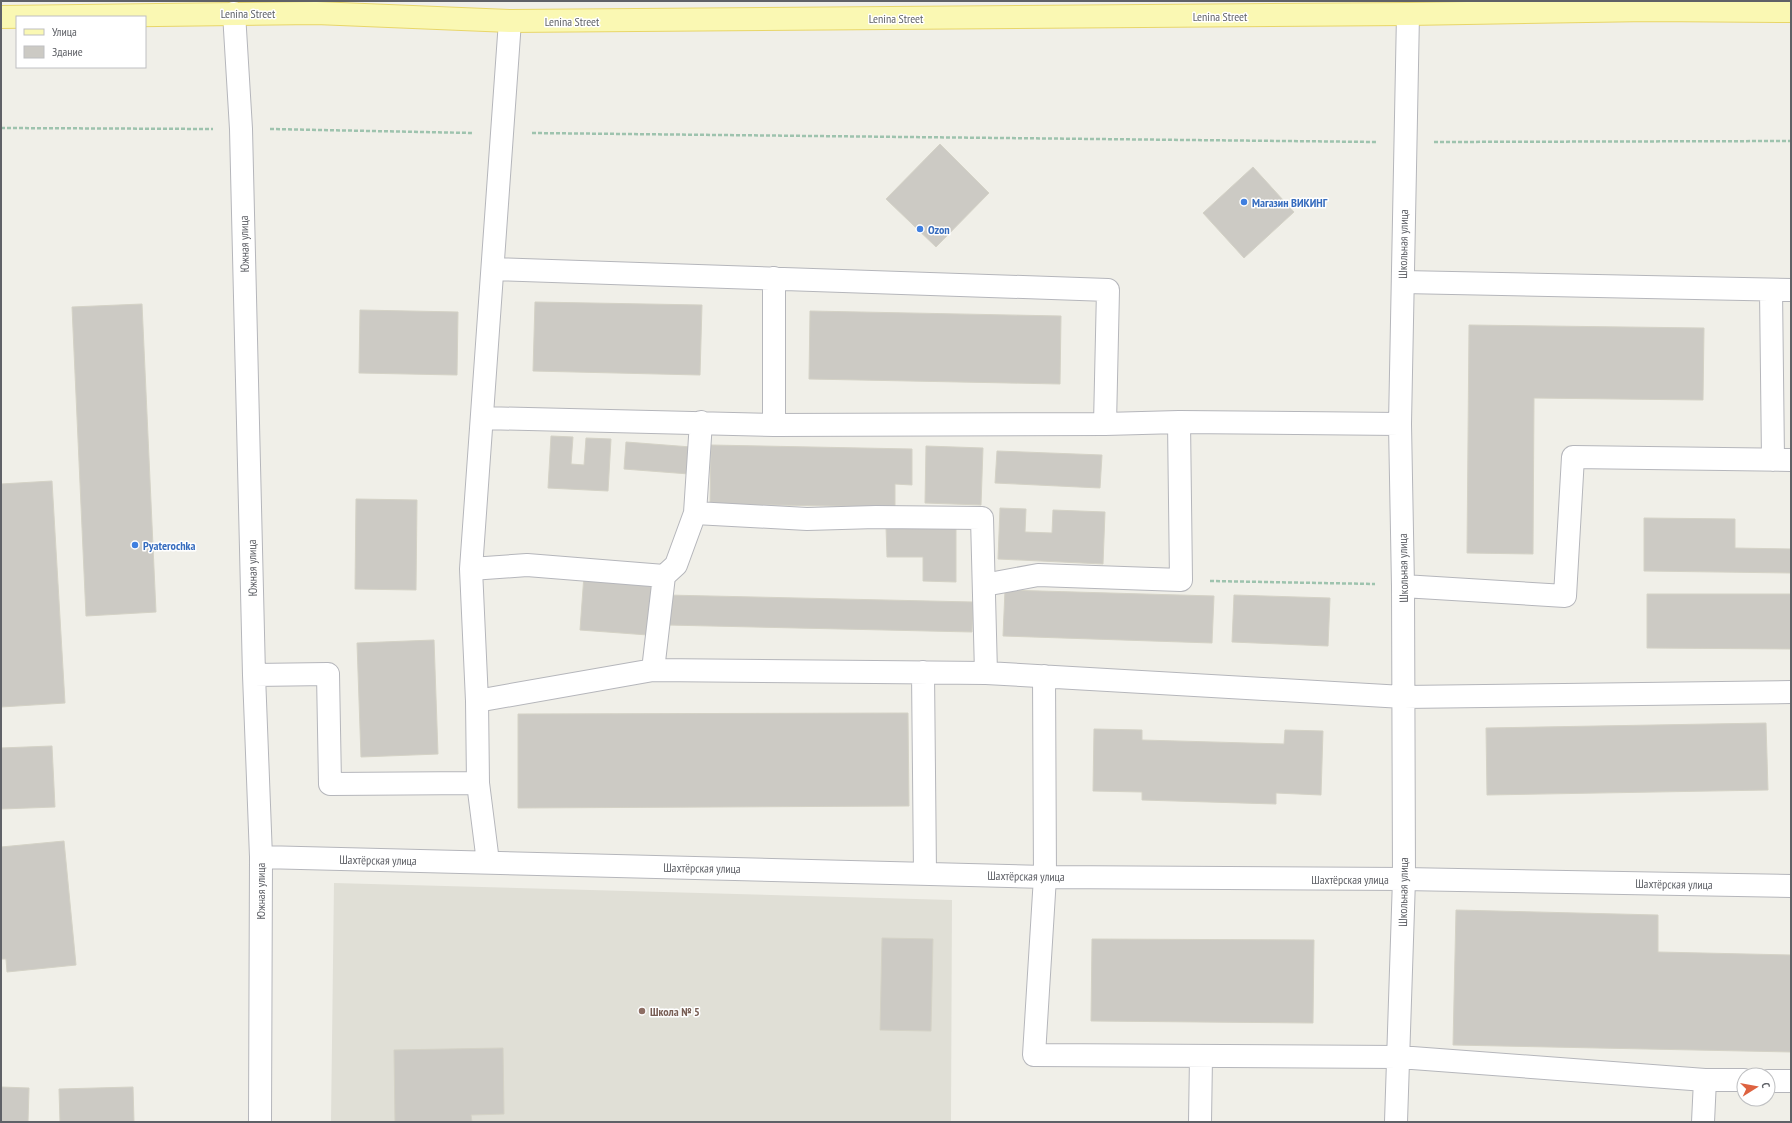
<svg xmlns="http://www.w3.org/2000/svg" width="1792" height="1123" font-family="'PT Sans Narrow',sans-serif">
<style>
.education{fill:#e0dfd6}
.building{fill:#cccac4;stroke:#d4d2c6}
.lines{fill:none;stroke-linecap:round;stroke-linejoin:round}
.minor-casing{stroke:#b5b6bb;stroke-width:24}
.major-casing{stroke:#e8d669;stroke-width:24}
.path{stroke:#9ec3ae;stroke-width:2.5;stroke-dasharray:4 2;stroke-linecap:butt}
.minor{stroke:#fff;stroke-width:22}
.major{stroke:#faf8b3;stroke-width:22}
.shop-dot{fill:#3f7fe0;stroke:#fff;stroke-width:1.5}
.education-dot{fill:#8d6e63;stroke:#fff;stroke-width:1.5}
.labels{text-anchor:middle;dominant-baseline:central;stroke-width:3;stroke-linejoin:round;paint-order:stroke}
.street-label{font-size:12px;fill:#5f6167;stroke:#fff}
.shop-label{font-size:12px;font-weight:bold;fill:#366cbe;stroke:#fff;text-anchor:start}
.education-label{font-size:12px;font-weight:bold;fill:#785e54;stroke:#fff;text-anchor:start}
</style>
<rect width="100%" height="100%" fill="#f0efe8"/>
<path class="education" d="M334,883L952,900L951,1122H331Z"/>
<path class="building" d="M940,144L989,193L936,247L886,199Z
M1253,167L1294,212L1244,258L1203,213Z
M535,302L702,305L700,375L533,371Z
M142,304L156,612L86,616L72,307Z
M360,310L458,312L457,375L359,373Z
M810,311L1061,316L1060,384L809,379Z
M1469,325L1704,328L1703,400L1534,398L1533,554L1467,553Z
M551,436L573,437L571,464L584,465L586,438L611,439L608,491L548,488Z
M626,442L691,447L689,474L624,469Z
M711,445L912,449V485L895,484V507L710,504Z
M926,446L983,448L981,505L925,503Z
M997,451L1102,455L1100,488L995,483Z
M52,481L65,703L1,707V484Z
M356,499L417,500L416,590L355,589Z
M1000,508L1026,509L1025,532L1052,533L1053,510L1105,512L1103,564L998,559Z
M1791,516V573L1644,571V518L1735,519V548L1791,549Z
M886,527L956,528V582L923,581V557H887Z
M584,575L652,580L648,635L580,630Z
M1005,590L1214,596L1212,643L1003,636Z
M1647,594H1791V649L1647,648Z
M667,595L973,602L972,632L667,625Z
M1234,595L1330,598L1328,646L1232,642Z
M434,640L438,754L361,757L357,643Z
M908,713L909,806L518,808V714Z
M1766,723L1768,790L1487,795L1486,728Z
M1094,729L1142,730V740L1284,744L1285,730L1323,731L1321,795L1276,793V804L1142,800V792L1093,791Z
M52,746L55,807L1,809V748Z
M64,841L76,965L7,972L6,959H1V847Z
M1456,910L1658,915V952L1791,955V1052L1453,1045Z
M882,938L933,939L931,1031L880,1030Z
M1092,939L1314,940L1313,1023L1091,1021Z
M503,1048L504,1114L471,1115L472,1122H395L394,1050Z
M1,1087L29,1088L28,1122H1Z
M133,1087L134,1122H60L59,1089Z"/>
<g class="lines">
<g class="minor-casing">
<path id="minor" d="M234,13L241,129L254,675L261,857L260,1122
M493,269L1108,290L1105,424
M1403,282L1791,290
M1771,290L1773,460
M483,418L774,425L1105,424L1179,422L1400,424
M774,425V278
M695,513L807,519L876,517L982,518L986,673
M471,569L527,565L664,576
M984,585L1038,575L1181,580L1179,422
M1403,586L1565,596L1573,457L1791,460
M653,670L664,576L676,565L695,513L701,422
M923,672L925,873
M254,675L328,674L330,784L478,783
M1044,676L1045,877L1034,1055L1399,1057L1705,1080
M477,701L653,670L986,673L1403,697L1791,692
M261,857L1045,877L1404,879L1791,886
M488,862L478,783L477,701L471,569L510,21
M1768,1081H1791
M1200,1122L1201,1057
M1396,1122L1404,879L1403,586L1400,424L1408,14
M1703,1122L1705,1080H1744"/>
</g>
<g class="major-casing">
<path id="major" d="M1,17L316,13L510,21L1408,14L1649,10L1791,11"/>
</g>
<path class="path" d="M1,128L213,129
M270,129L473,133
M532,133L1377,142
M1434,142L1791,141
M1210,581L1375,584"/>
<use href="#minor" class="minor"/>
<use href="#major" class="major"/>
</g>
<g class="shop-dot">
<circle cx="1244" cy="202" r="4"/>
<circle cx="920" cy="229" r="4"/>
<circle cx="135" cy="545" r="4"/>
</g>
<circle class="education-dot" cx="642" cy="1011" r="4"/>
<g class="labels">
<g class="street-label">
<text x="248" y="13">Lenina Street</text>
<text x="1220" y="16">Lenina Street</text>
<text x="896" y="18">Lenina Street</text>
<text x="572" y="21">Lenina Street</text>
<text transform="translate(244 244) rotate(-91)">Южная улица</text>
<text transform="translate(1403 244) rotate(-89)">Школьная улица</text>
<text transform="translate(252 568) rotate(-91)">Южная улица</text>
<text transform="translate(1403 568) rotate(-91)">Школьная улица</text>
<text transform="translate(378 860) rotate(1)">Шахтёрская улица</text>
<text transform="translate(702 868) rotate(1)">Шахтёрская улица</text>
<text transform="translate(1026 876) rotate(1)">Шахтёрская улица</text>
<text x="1350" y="879">Шахтёрская улица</text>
<text transform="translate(1674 884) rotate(1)">Шахтёрская улица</text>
<text transform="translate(260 891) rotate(-90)">Южная улица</text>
<text transform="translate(1403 892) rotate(-89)">Школьная улица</text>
</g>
<g class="shop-label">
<text x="1252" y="202">Магазин ВИКИНГ</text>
<text x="928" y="229">Ozon</text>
<text x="143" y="545">Pyaterochka</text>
</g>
<g class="education-label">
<text x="650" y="1011">Школа № 5</text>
</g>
</g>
<rect width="1792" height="1123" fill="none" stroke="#5f6167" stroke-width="4"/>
<rect x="16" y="16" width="130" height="52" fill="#ffffff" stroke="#bfc0c2"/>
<rect x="24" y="29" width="20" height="6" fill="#faf8b3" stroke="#bfc0c2"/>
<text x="52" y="36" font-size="12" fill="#5f6167">Улица</text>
<rect x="24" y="46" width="20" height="12" fill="#cccac4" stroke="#bfc0c2"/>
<text x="52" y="56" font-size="12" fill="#5f6167">Здание</text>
<g transform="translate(1756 1087) rotate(79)"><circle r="19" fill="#ffffff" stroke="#bfc0c2"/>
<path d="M0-3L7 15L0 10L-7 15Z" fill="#de6240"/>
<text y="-6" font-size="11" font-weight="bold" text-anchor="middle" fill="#5f6167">С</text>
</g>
</svg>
